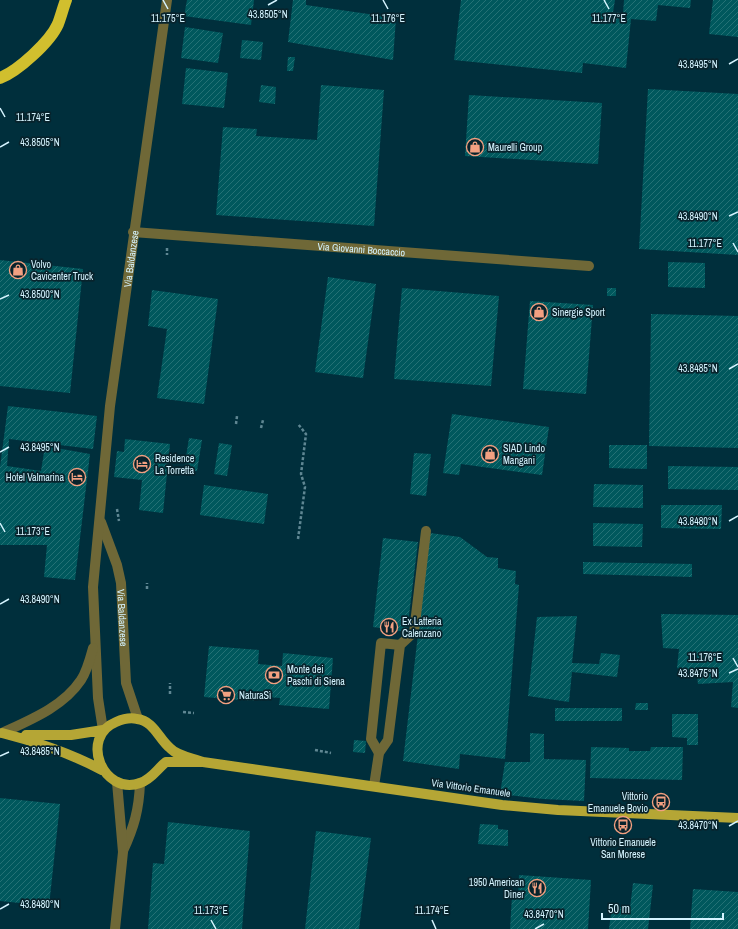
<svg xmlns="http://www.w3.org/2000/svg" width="738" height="929" font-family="'Archivo Narrow',sans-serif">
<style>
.building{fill:url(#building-hatch)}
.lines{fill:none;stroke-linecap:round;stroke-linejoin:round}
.path{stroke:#5f8793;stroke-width:2.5;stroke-dasharray:3 2;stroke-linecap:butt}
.minor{stroke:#6f6837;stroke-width:10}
.major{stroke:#b5a635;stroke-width:10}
.highway{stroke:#d1bf2e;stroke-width:12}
.ticks{fill:none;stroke:#d5f4ff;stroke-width:1.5}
.labels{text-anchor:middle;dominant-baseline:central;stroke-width:3.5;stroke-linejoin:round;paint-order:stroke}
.poi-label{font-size:10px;fill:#d5f4ff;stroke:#08232c;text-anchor:start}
.street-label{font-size:10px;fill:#d5f4ff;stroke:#08232c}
.ticks-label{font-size:10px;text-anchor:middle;fill:#d5f4ff;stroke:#08232c;stroke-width:3.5;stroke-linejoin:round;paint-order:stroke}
</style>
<defs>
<pattern id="building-hatch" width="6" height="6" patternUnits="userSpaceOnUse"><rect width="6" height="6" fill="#00585d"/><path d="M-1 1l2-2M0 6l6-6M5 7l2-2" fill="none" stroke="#247175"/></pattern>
</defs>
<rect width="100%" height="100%" fill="#002f3c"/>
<path class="building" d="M187,0H254L251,25L184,16Z
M293,0H306V5L396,18L393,60L288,42Z
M461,0H615L613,12L623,13L624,0H691L690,8L658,5L656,21L631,19L626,68L583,63L582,73L454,60Z
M713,0H738V37L709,34Z
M185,27L223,33L218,63L181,58Z
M242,40L263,42L261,60L240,58Z
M288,57H295L293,71H287Z
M186,68L228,73L224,108L182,104Z
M261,85L276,87L275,104L259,102Z
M321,85L384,90L374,226L216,215L223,127L257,129L256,136L317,140Z
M648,89L738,94V255L639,249Z
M469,95L602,103L598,164L465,156Z
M0,260L83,269L70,393L0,386Z
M668,262L705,263V288L668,287Z
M328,277L376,284L363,378L315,372Z
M402,288L499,296L491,386L394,379Z
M607,288H616V296H607Z
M152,290L218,299L204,404L157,398L167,329L148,326Z
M530,301L593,305L586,394L523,389Z
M651,314L738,316V448L649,446Z
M8,406L97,416L93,449L9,439L7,466L41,471L45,446L90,454L75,580L44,577L47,545H0V467Z
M452,414L549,427L542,475L461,464L459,475L443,473Z
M189,438L202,440L197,471L184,469Z
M125,439L170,444L163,513L139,510L142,480L114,477L117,451L124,452Z
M219,443L232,445L227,476L214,474Z
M609,445H647V469L609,468Z
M414,453L431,454L426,496L410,494Z
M668,466L738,467V490L668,489Z
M594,484L643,485V508L593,507Z
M204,485L268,494L264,524L200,515Z
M661,505H722L721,529L661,528Z
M593,523L643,524L642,547L593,546Z
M430,533L460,537L487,557L498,558V568L516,571L515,584L519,585L505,759L460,754L459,769L403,761Z
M383,538L418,542L407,632L373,627Z
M583,562L692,564V577L583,574Z
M661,614L738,615V708L731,707L733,682L698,684L697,676L677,668L679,649L663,648Z
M577,616L572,663L599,664L601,653L620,655L617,677L572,672L569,702L528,696L537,617Z
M209,646L259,650L258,664L282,666L283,653L333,658L329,709L279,705L280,698L254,696V701L204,697Z
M636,703H648V710H635Z
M555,708H622V721H555Z
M672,714H698V745H687V738L672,737Z
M530,733L544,734V759L586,760L584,801L543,799L500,794L505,762H530Z
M354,740L366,741L365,753L353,752Z
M591,747L629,748V751H650L651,747H683L682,780L590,778Z
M0,798L60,804L49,906L0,901Z
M168,822L250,831L242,929H148L153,863L164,864Z
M480,824L498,825V829L508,830V846L478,844Z
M316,831L371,838L359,929H305Z
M519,875L591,880L588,929H510L512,896H518Z
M633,883L653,885L648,929H609L612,906L630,908Z
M693,889L738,892V929H690Z"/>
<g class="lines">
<path class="path" d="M167,248V255
M236,424L237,416
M261,428L263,420
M117,509L119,521
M298,539L305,487L301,474L306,434L298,424
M147,589V583
M170,694V683
M183,712L194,713
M315,750L331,753"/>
<g class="minor">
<path id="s1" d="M133,232L589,266"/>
<path id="s2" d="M101,522L117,565L121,583L126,683L138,719"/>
<path id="s3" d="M103,730L98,698L93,587L110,406L167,0"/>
<path d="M2,733C30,720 63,707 81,680C87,671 90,659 93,648"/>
<path d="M379,753L371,739L381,643L400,645"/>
<path d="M374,786L379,753L388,740L400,645L414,632L426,531"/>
<path d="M123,851C134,827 139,810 140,783"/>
<path d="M115,929L123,852L117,782"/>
</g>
<path class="major" d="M2,733C37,742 70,753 102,770
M26,735H71L103,730
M203,762C193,758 177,756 170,748C158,738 154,721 137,719C129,717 123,719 116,722C79,737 103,796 140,783C152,779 157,769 166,762H203L502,805L558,810L738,818"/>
<path class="highway" d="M0,78C18,71 50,42 58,24C61,16 63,8 66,0"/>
</g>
<path class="ticks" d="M163,0L168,9M383,0L388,9M604,0L609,9M268,5L277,0M729,64L738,59M0,108L5,117M0,147L9,142M729,216L738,212M733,243L738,252M0,299L9,295M729,369L738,364M0,452L9,447M729,521L738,516M0,523L5,532M0,604L9,599M733,658L738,667M729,673L738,669M0,756L9,752M729,826L738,821M0,909L9,904M211,920L216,929M432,920L436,929M535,929L544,924"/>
<defs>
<g id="shop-ring" transform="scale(0.9)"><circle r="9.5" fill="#08232c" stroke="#f2a081" stroke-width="1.5"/><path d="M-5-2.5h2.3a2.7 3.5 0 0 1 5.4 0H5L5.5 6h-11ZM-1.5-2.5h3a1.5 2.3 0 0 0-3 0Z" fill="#f2a081"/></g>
<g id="hotel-ring" transform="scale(0.9)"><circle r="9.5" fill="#08232c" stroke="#f2a081" stroke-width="1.5"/><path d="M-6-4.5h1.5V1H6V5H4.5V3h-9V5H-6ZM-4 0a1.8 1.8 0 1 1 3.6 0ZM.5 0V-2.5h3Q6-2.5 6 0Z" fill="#f2a081"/></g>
<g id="restaurant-ring" transform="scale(0.9)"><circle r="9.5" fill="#08232c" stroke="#f2a081" stroke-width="1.5"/><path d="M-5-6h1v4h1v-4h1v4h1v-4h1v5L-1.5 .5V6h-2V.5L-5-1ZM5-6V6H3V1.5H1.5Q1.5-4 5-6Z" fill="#f2a081"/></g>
<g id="bank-ring" transform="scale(0.9)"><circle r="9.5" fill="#08232c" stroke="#f2a081" stroke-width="1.5"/><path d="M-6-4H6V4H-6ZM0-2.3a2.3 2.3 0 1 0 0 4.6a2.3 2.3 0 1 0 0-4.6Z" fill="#f2a081"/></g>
<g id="supermarket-ring" transform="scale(0.9)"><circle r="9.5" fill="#08232c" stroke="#f2a081" stroke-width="1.5"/><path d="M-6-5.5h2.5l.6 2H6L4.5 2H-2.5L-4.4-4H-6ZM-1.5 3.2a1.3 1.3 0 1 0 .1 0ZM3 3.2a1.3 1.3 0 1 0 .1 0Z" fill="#f2a081"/></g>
<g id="bus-ring" transform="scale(0.9)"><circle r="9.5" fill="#08232c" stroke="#f2a081" stroke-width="1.5"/><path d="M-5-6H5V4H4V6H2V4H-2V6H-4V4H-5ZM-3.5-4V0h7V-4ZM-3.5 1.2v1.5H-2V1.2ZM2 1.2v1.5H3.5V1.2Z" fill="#f2a081"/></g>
</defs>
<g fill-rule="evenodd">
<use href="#shop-ring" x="475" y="147"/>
<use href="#shop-ring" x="18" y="270"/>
<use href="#shop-ring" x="539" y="312"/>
<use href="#shop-ring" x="490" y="454"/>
<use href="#hotel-ring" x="142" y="464"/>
<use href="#hotel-ring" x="77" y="477"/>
<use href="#restaurant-ring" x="389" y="627"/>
<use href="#bank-ring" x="274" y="675"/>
<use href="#supermarket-ring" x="226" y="695"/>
<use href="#bus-ring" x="661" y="802"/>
<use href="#bus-ring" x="623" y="825"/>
<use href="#restaurant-ring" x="537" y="888"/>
</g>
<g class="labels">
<g class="poi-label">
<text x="488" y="147">Maurelli Group</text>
<text x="31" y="264">Volvo<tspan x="31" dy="12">Cavicenter Truck</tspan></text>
<text x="552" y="312">Sinergie Sport</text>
<text x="503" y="448">SIAD Lindo<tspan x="503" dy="12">Mangani</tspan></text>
<text x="155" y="458">Residence<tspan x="155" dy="12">La Torretta</tspan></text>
<text x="64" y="477" text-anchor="end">Hotel Valmarina</text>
<text x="402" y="621">Ex Latteria<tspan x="402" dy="12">Calenzano</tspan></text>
<text x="287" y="669">Monte dei<tspan x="287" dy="12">Paschi di Siena</tspan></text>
<text x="239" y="695">NaturaSì</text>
<text x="648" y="796" text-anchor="end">Vittorio<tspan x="648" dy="12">Emanuele Bovio</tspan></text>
<text x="623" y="842" text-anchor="middle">Vittorio Emanuele<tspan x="623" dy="12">San Morese</tspan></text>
<text x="524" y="882" text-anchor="end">1950 American<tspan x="524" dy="12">Diner</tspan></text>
</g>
<g class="street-label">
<text stroke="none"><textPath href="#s1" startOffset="229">Via Giovanni Boccaccio</textPath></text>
<text stroke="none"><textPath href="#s3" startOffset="474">Via Baldanzese</textPath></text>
<text stroke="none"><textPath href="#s2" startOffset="99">Via Baldanzese</textPath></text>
<text transform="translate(471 788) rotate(8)">Via Vittorio Emanuele</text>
</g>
</g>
<g class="ticks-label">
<text x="268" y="18">43.8505°N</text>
<text x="168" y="22">11.175°E</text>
<text x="388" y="22">11.176°E</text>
<text x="609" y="22">11.177°E</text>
<text x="698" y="68">43.8495°N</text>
<text x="33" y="121">11.174°E</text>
<text x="40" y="146">43.8505°N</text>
<text x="698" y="220">43.8490°N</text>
<text x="705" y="247">11.177°E</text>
<text x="40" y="298">43.8500°N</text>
<text x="698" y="372">43.8485°N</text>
<text x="40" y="451">43.8495°N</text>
<text x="698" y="525">43.8480°N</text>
<text x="33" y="535">11.173°E</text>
<text x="40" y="603">43.8490°N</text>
<text x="705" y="661">11.176°E</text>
<text x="698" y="677">43.8475°N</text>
<text x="40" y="755">43.8485°N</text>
<text x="698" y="829">43.8470°N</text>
<text x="40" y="908">43.8480°N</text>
<text x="211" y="914">11.173°E</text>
<text x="432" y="914">11.174°E</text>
<text x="544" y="918">43.8470°N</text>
</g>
<path d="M602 913v6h121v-6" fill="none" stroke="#d5f4ff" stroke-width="2"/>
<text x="608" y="913" font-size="12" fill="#d5f4ff" stroke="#08232c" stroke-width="3" paint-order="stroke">50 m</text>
</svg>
